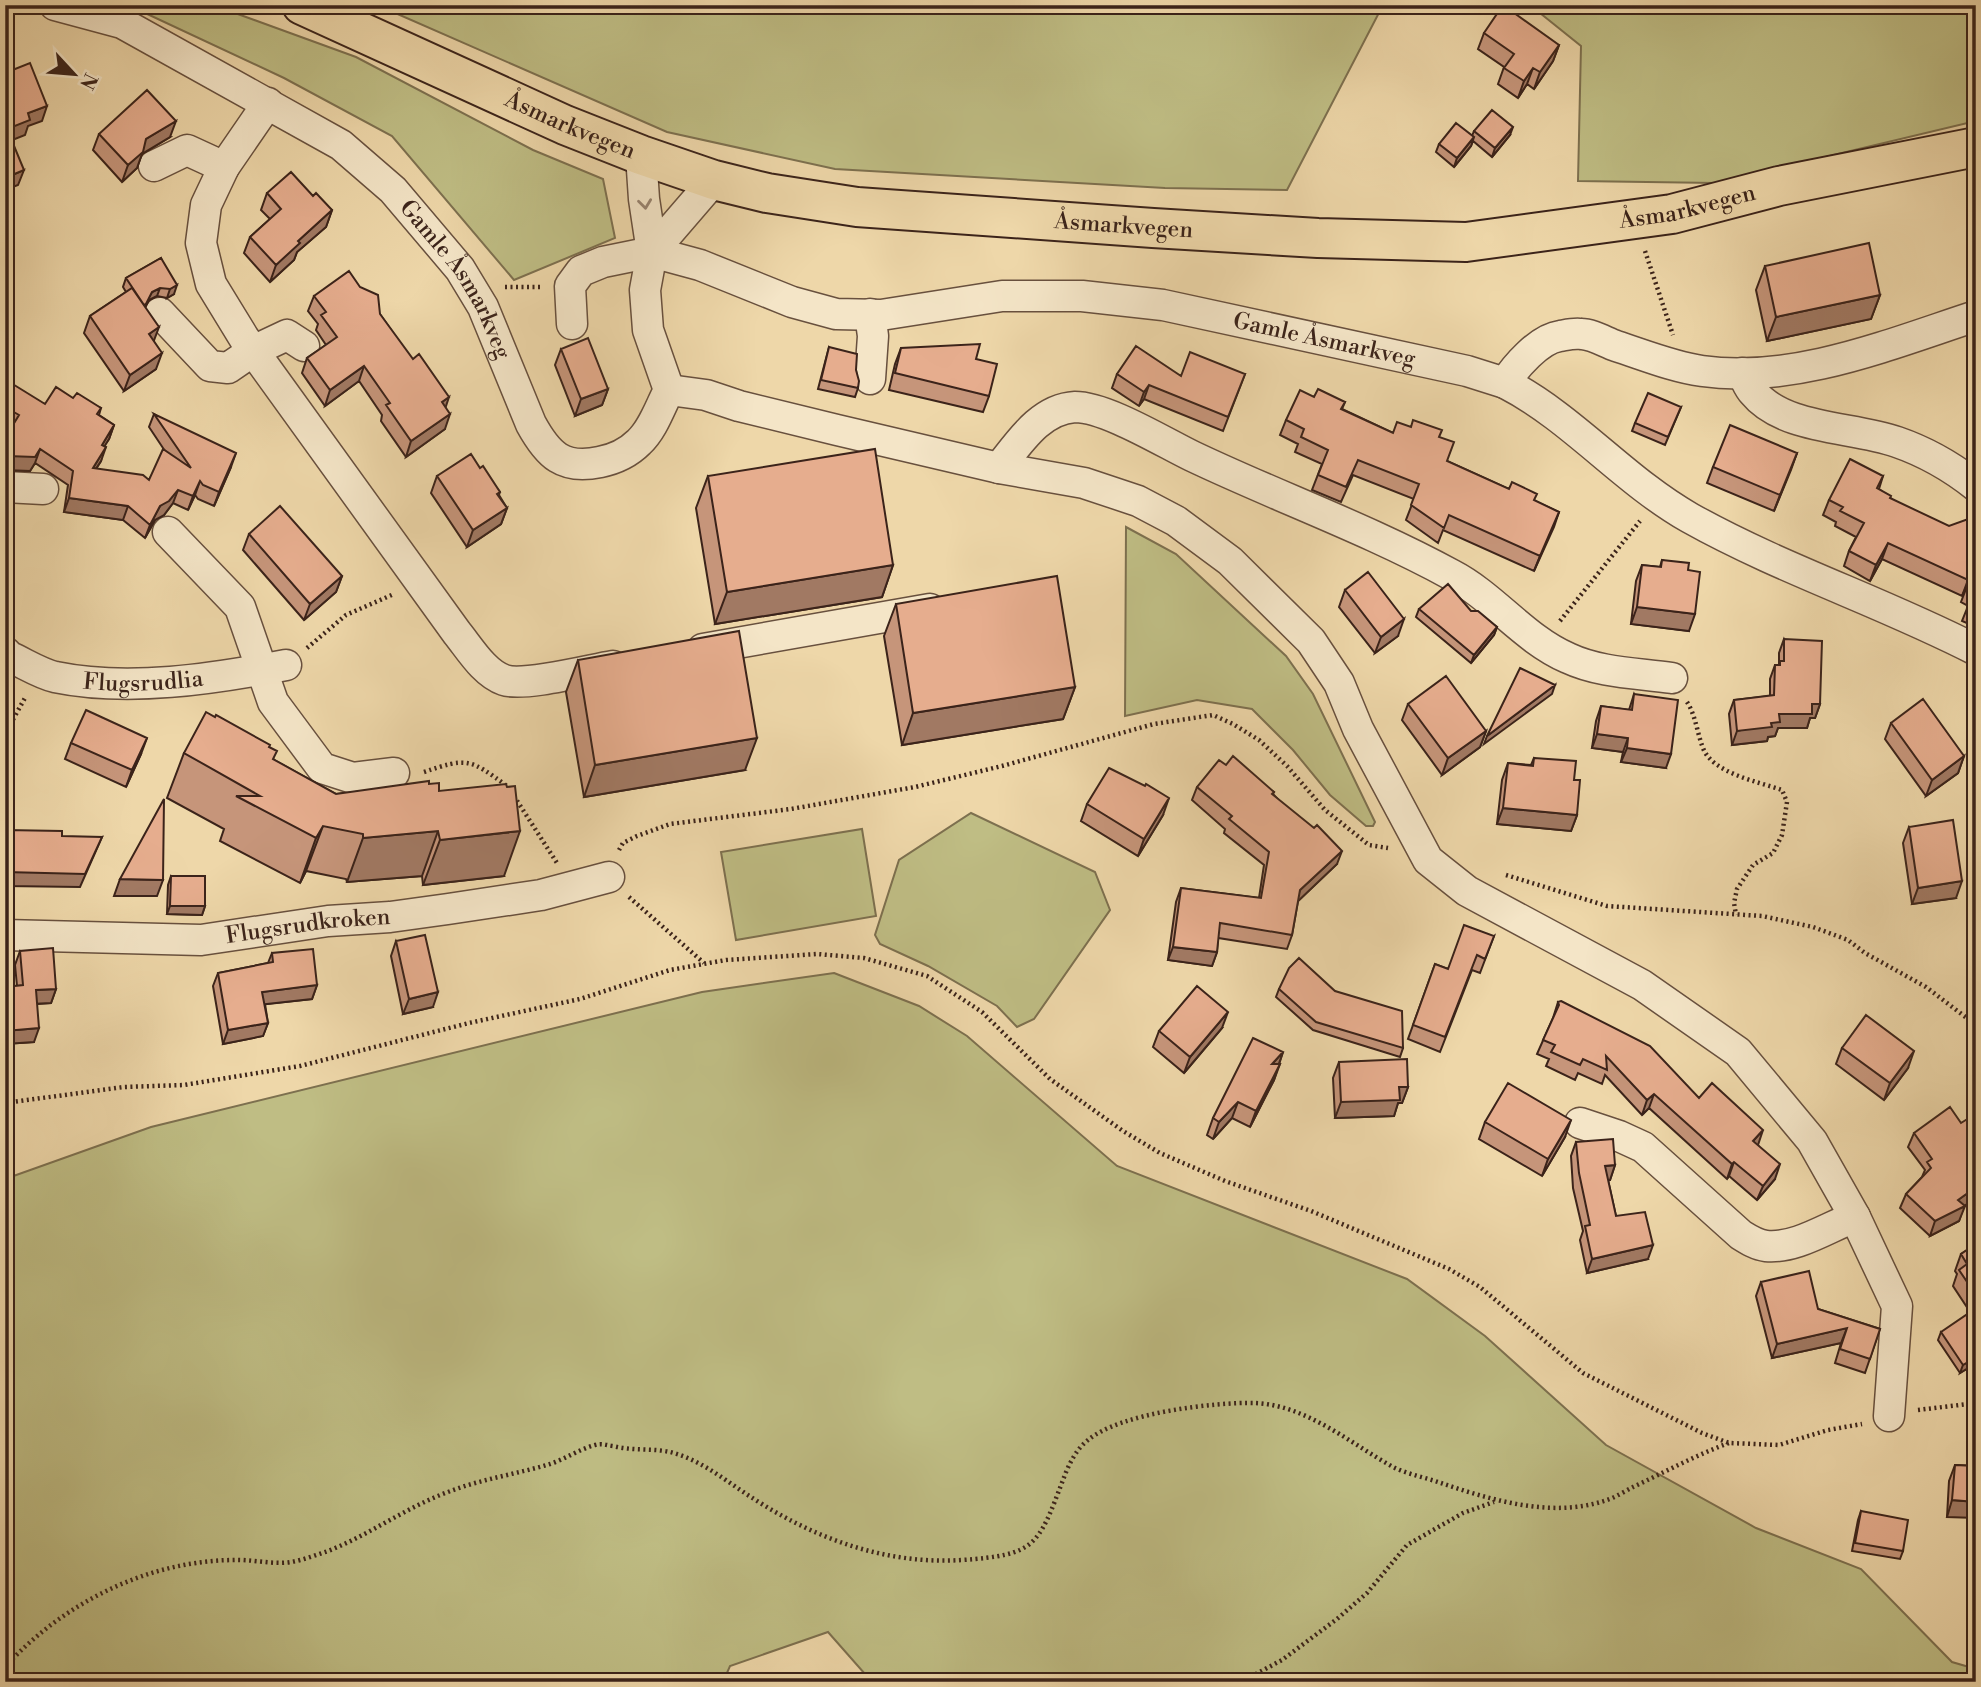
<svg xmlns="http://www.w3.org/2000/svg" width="1981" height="1687" font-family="'Libre Bodoni',serif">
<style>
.green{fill:#bfbd84;stroke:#7d704f;stroke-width:2}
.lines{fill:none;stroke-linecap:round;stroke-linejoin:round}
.minor-casing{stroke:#68503e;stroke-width:33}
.major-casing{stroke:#3b231a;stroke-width:42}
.path{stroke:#3b231a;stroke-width:4.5;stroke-dasharray:2 3.5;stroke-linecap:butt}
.minor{stroke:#f4e5c7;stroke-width:30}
.major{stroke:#eed7a9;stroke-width:38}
.wall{fill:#c6957a;stroke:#3b231a;stroke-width:2}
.shaded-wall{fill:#a17963;stroke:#3b231a;stroke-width:2}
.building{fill:#e6ad8e;stroke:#3b231a;stroke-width:2}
.oneway{stroke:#988470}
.labels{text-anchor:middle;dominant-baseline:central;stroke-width:7;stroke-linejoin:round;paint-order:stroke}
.street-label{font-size:23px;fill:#3b231a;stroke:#f4e5c7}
</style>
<rect width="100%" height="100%" fill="#eed7a9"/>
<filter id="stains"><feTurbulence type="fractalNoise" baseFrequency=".00286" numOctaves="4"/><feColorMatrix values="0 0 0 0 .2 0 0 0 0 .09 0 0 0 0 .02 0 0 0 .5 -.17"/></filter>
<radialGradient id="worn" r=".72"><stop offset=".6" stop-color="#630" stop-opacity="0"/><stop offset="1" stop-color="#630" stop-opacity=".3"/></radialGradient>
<path class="green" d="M128,5H213L356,57L533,150L603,179L615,238L514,280L392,136L284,78Z
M377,5H1383L1287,190L1165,188L835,169L667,132Z
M1530,5H1976V121L1716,183L1578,181L1581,46Z
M1126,527L1176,554L1286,656L1313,694L1375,822L1373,826H1366L1330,795L1293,750L1252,709L1197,700L1125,716Z
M971,813L1095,872L1110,910L1034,1019L1017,1027L997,1006L928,966L880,944L875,935L899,860Z
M862,829L876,916L736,940L721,852Z
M834,973L919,1006L967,1036L1117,1166L1407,1279L1485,1336L1606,1445L1756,1528L1861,1569L1952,1662L1976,1669V1682H872L828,1632L730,1666L723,1682H20L5,1676V1179L151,1127L702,992Z"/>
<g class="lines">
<g class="minor-casing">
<g id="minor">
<path id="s1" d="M55,5L122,23L341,145L393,190L460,269L483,307L531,424C548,455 563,470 600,462C615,459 628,453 639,442C653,429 660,407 669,390L648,330L645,290L652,252L644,199L641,155"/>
<path d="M268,103L224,167L206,205L201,243L211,284L244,338L457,633C470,649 484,673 504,680C523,687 589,670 613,666"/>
<path d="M154,166L187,150L224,167"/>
<path d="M652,252L714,180"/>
<path d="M160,313L210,366L228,368L253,351L287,335L304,346"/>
<path id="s2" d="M572,324L570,286L581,271L603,262L652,252L700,265L792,302L836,314L881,315L1002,296H1082L1163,305L1467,371L1505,383C1515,367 1539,339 1560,336C1566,335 1574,333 1581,334C1592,334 1605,342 1616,346C1644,355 1673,367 1702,371C1794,384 1890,344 1976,316"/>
<path d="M1742,373C1746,379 1748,387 1753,392C1784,430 1851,426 1897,442C1926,452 1952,467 1976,486"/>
<path d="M870,379L873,336L870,314"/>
<path d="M1505,383C1573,418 1623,480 1690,518C1781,569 1883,602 1976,650"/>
<path d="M669,390L706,395L739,406L837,430L999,468L1084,483L1138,501L1176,521L1230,561L1311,641L1339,683L1358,729L1428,860L1467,891L1642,985L1738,1052L1812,1141L1855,1217L1897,1306L1889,1416"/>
<path d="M999,468C1019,443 1040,409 1075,407C1106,407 1163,442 1192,456C1278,497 1368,529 1452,575C1494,597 1524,639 1568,658C1600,673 1637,673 1672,678"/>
<path d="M5,487L43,489"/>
<path d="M168,532L240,607L273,702L322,768L353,778L394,773"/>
<path d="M703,649L930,609"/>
<path id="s3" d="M5,652L10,657C24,663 39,673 55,677C128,692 213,679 286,665"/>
<path id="s4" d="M5,935L201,940L328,921L390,917L448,909L541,895L609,877"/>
<path d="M1580,1123L1619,1136L1643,1147L1741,1235C1749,1240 1757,1245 1766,1246C1796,1249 1828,1227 1855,1217"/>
</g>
</g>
<g class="major-casing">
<g id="major">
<path id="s5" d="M302,5L565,125L641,155L714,180L767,193L857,207L1153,228L1318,238L1466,242L1672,214L1779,186L1976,147"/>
</g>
</g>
<path class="path" d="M1645,251L1673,335
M505,287H541
M1560,621L1640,521
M307,648L346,615L394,594
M1687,702C1696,716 1697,733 1703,748C1712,773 1759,782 1782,790L1787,802L1782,835L1773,853L1753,865L1737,889L1734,903L1736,915
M5,734L26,696
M424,772C468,757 470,759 507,786
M514,796L557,863
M619,850L623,843L637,836L670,824L791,809L915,787L1002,766L1154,724L1213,715L1233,724L1259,740L1287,766L1325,810L1369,845L1388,848
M1506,875L1607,906L1762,916L1813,927L1848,940L1865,953L1926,987L1976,1025
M629,897L704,963
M5,1103L124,1087L184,1085L300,1066L469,1023L580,999L670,970L726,960L817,954L864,958L927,976L982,1012L1050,1079L1123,1131L1160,1153L1225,1181L1311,1211L1449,1269L1480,1287L1583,1373L1702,1433L1729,1443L1779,1445L1828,1430L1862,1424
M1918,1410L1976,1403
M5,1667C63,1603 147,1561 233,1560C252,1559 272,1565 291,1562C303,1560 316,1555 328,1551C369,1535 407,1507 448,1492C481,1479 517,1474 550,1464C565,1459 580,1449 595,1445C602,1443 605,1445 613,1446C632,1451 652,1448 670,1452C702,1460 727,1482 754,1499C816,1539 887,1565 962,1560C1036,1555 1038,1546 1063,1480C1068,1466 1076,1449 1088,1440C1120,1413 1214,1402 1255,1403C1306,1405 1350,1443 1393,1467C1407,1474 1423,1477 1438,1482C1491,1500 1552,1519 1607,1500C1616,1497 1625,1491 1633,1487C1665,1472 1696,1455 1729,1443
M1241,1682L1282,1660L1337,1619L1367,1593L1407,1545L1463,1513L1494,1502"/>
<use href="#minor" class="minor"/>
<use href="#major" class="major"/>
</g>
<path class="wall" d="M1484,33L1559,45L1553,61L1534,89L1527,84L1518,98L1498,84L1504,67L1478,49Z
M1474,131L1510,135L1492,157L1473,141L1471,146L1454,167L1436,152L1439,144L1472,136Z
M99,134L170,137L142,154L137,168L122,182L93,150Z
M267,193L313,196L332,210L326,227L297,252L294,260L270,282L244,253L250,237L270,219L261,210Z
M161,258L174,294L167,298L157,296L149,300L145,307L154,341L156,369L124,391L84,333L90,316L126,292L123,287L126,278Z
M1765,266L1880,295L1871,319L1767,341L1756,290Z
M314,296L380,314L445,407V429L406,457L381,421L382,415L359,381L325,406L302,373L307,358L326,345L316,330L318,324L308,311Z
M829,347L856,370L858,388L855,397L818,389Z
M901,348L976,359L989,396L983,412L889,390L895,364Z
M561,349L608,389L602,405L575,416L555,365Z
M1117,374L1181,376L1245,374L1223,431L1144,399L1139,406L1112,388Z
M5,393L45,404L73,398L101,408L99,415L114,425L109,439L104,446L101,461L96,469L149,480L165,451L149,427L154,414L231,467L214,506L198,499L195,495L188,510L173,503L164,515L155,520L145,538L123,520L64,512L68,485L35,463L30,471L5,470V438L11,427L5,424Z
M1314,397L1345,402L1342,409L1393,433L1439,437L1447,461L1559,512L1534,571L1443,530L1438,543L1406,520L1414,499L1353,475L1341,502L1312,490L1322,464L1295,452L1298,444L1280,435L1286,420Z
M1681,407L1665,445L1632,431L1635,423Z
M1797,453L1774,511L1707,483L1713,467Z
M480,468L500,492L499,495L507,508L501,524L467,547L431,493L437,476Z
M708,476L893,565L882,597L715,624L696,508Z
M1883,476L1879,489L1976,566L1962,596L1882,559L1870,581L1844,566L1849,551L1856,537L1835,526L1836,522L1823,515L1829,500Z
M249,534L342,576L336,592L304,620L243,550Z
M1662,560L1688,570L1689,631L1631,624L1636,581L1642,565L1660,567Z
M1976,574V627L1962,621L1968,606L1961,602L1966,589Z
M1345,590L1398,636L1375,653L1339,607Z
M896,604L1075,687L1063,719L902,745L884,636Z
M1419,609L1471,611L1497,627L1494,635L1471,663L1416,617Z
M1784,639L1820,704L1815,718H1810L1807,728H1778L1775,736L1768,737L1767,741L1732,745L1729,714L1734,700L1770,696V679L1775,665H1779V653Z
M578,660L745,770L584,797L566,692Z
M1634,694L1666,768L1621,762L1623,752L1592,748L1596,721L1601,706L1629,710Z
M1408,704L1486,731L1480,747L1442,775L1402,720Z
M1976,716V730L1971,726Z
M1891,723L1964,756L1958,773L1926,796L1885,739Z
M71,743L141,754L126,787L65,759Z
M269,747L274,760L336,794L429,784L439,791L504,876L423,885L422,876L347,882L346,879L306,871L300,883L220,841L224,829L167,798L184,753Z
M1534,758L1574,780L1577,815L1571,831L1497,824L1502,780L1508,763L1531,765Z
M1226,765L1274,792L1273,794L1337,864L1298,901L1292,935L1287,949L1218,938L1217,952L1212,966L1168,960L1176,902L1181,888L1259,898L1264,865L1224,833L1225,829L1192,800L1197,787Z
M1976,802V830L1973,810Z
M1087,804L1163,815L1138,856L1081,821Z
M1909,827L1956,898L1912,904L1903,843Z
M171,876L205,906L202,915L167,914L168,885Z
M1494,936L1480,973L1472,970L1440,1052L1408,1039L1435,964L1448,969Z
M396,941L433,1007L403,1014L391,956Z
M20,951L56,989L51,1003L37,1004L34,1042L5,1044V987L17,986L15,965Z
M272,953L317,985L312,999L265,1004L268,1023L263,1036L223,1044L213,986L218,973L268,963Z
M1279,989L1335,991L1403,1048L1400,1057L1313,1030L1276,997Z
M1558,1002L1699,1098L1758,1145L1775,1179L1757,1200L1729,1176L1727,1179L1649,1108L1642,1115L1605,1075L1602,1084L1578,1073L1575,1080L1546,1066L1549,1059L1537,1054L1553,1018Z
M1222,1028L1184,1073L1153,1047L1159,1031Z
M1842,1048L1908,1068L1884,1100L1836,1064Z
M1283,1052L1274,1080L1250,1127L1232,1118L1213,1139L1207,1135L1213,1118Z
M1339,1062L1408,1087L1402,1103H1398L1394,1116L1335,1118L1333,1078Z
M1485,1122L1565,1137L1542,1176L1479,1139Z
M1961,1123L1976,1127V1198L1964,1206L1959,1221L1930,1236L1900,1208L1906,1194L1922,1177L1925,1170L1908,1147L1914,1133Z
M1576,1142L1615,1165L1610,1180H1608L1616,1216L1648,1259L1587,1273L1580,1240L1583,1231L1573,1188L1571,1156Z
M1976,1244V1321L1953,1286L1957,1274L1955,1271L1961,1254Z
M1761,1282L1818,1309L1880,1329L1865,1373L1835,1363L1841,1343L1772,1358L1756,1296Z
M1941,1332L1976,1363L1960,1373L1938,1340Z
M1955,1465L1976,1466L1947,1517L1949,1481Z
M1861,1511L1903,1551L1900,1559L1852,1551L1858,1520Z"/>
<path class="shaded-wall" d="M1559,45L1553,61L1534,89L1540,72Z
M1533,68L1527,84L1518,98L1524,81Z
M47,106L42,121L28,126L25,135L5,143L7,129L28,113Z
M176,121L170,137L142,154L137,168L122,182L128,165L146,139Z
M1513,127L1510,135L1492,157L1495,148Z
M1474,137L1471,146L1454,167L1457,158Z
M24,170L18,185L5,190V178Z
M332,210L326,227L297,252L294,260L270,282L276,265L298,241Z
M177,285L174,294L167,298L170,289Z
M160,288L157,296L149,300L143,312L139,314L152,292Z
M1880,295L1871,319L1767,341L1776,317Z
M159,327L153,343L149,334Z
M162,353L156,369L124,391L130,375Z
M364,366L359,381L325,406L330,390Z
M1149,385L1144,399L1139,406L1144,392Z
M608,389L602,405L575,416L581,399Z
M449,397L444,412L442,402Z
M450,414L445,429L406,457L411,441Z
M114,425L109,439L97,458L102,445Z
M106,447L101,461L87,482L93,468Z
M40,449L35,463L30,471L5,470V461L7,456Z
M236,453L231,467L214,506L219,492Z
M1797,453L1791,470L1774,511L1780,495Z
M200,481L195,495L188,510L193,496Z
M178,490L173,503L164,515L155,520L145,538L150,525L160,506Z
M69,498L128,506L123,520L64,512Z
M507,508L501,524L467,547L473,530Z
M1559,512L1554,527L1534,571L1540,556Z
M1888,543L1882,559L1870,581L1876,565Z
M1976,563V566L1962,596L1968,580Z
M893,565L882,597L715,624L727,592Z
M342,576L336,592L304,620L310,604Z
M1637,607L1695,614L1689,631L1631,624Z
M1404,619L1398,636L1375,653L1381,637Z
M1497,627L1494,635L1471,663L1474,655Z
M11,682L5,699V688Z
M1555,685L1552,694L1484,744L1487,736Z
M1075,687L1063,719L902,745L913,713Z
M1812,704H1820L1815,718H1810L1807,728H1778L1775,736L1768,737L1767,741L1732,745L1737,731L1771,723L1779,714Z
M1486,731L1480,747L1442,775L1448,758Z
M1597,734L1628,738L1623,752L1592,748Z
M147,738L141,754L126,787L132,770Z
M757,738L745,770L584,797L595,765Z
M1627,748L1671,754L1666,768L1621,762Z
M1964,756L1958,773L1926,796L1932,780Z
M1169,798L1163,815L1138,856L1144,839Z
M1503,808L1577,815L1571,831L1497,824Z
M323,826L306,871L300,883L316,838Z
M438,831L422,876L347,882L363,838Z
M520,831L504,876L423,885L440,840Z
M102,837L80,887L5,886V872Z
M1342,851L1337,864L1295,904L1300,890Z
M120,879L163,880L157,896H114Z
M1962,881L1956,898L1912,904L1918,888Z
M170,906H205L202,915L167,914Z
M1173,947L1217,952L1212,966L1168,960Z
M317,985L312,999L258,1005L262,992Z
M56,989L51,1003L31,1004L36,990Z
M438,992L433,1007L403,1014L409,999Z
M1228,1012L1222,1028L1184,1073L1190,1057Z
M268,1023L263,1036L223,1044L228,1030Z
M39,1028L34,1042L5,1044V1031Z
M1914,1051L1908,1068L1884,1100L1890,1083Z
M1283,1052L1277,1069L1272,1064Z
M1280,1064L1274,1080L1250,1127L1256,1111Z
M1399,1087H1408L1402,1103H1398L1394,1116L1335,1118L1341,1102Z
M1654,1094L1649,1108L1642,1115L1647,1100Z
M1238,1102L1232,1118L1213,1139L1219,1122Z
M1571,1120L1565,1137L1542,1176L1548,1159Z
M1763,1130L1758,1145L1748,1156L1753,1141Z
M1734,1162L1729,1176L1727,1179L1732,1164Z
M1780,1164L1775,1179L1757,1200L1763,1186Z
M1615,1165L1610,1180L1600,1181L1605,1166Z
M1976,1187V1198L1961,1208L1965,1206L1959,1221L1930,1236L1935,1221L1958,1200Z
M1653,1245L1648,1259L1587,1273L1592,1259Z
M1847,1328L1841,1343L1772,1358L1777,1344Z
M1976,1357V1363L1960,1373L1963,1365Z
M1952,1500L1976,1502V1518L1947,1517Z"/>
<path class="building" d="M1503,5L1559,45L1540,72L1533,68L1524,81L1504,68L1514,54L1484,33Z
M30,63L47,106L28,113L30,120L7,129L24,170L5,178V73Z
M147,90L176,121L146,139L143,152L128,165L99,134Z
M1492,110L1513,127L1495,148L1474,131Z
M1456,123L1474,137L1457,158L1439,144Z
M291,172L313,196L316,193L332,210L298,241L300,243L276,265L250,237L281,209L267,193Z
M1869,243L1880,295L1776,317L1765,266Z
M161,258L177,285L170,289L160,288L152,292L146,304L144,305L126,278Z
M349,271L360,287L378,295L380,314L413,359L419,354L449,397L442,402L450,414L411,441L386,405L390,403L364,366L330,390L307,358L337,337L321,315L326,312L314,296Z
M132,288L159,327L149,334L162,353L130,375L90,316Z
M588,338L608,389L581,399L561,349Z
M980,344L976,359L997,364L989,396L895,373L901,348Z
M1136,346L1181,376L1190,352L1245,374L1228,417L1149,385L1144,392L1117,374Z
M829,347L857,354L856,370L859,381L858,388L821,380Z
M11,383L45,404L56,387L73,398L77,393L101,408L97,414L114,425L102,445L106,447L93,468L143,475L149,480L163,449L191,468L154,414L236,453L219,492L203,485L200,481L193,496L178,490L169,501L160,506L150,525L128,506L69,498L73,471L40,449L35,457L7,456L5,455V438L19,415L5,407V393Z
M1318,389L1345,402L1341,409L1393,433L1397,422L1411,427L1413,420L1442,430L1439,437L1454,442L1447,461L1509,489L1512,482L1537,494L1534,500L1559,512L1540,556L1449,515L1444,528L1411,505L1419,484L1358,460L1346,487L1318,475L1328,450L1301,437L1304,429L1286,420L1300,390L1314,397Z
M1648,393L1681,407L1668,437L1635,423Z
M1730,425L1797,453L1780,495L1713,467Z
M875,449L893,565L727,592L708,476Z
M471,454L480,468L483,466L500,492L497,494L507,508L473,530L437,476Z
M1850,459L1883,476L1877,488L1891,496L1890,498L1949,526L1971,518L1976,532V563L1968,580L1888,543L1876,565L1849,551L1864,523L1840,511L1843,507L1829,500Z
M280,506L342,576L310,604L249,534Z
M1662,560L1689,563L1688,570L1700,572L1695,614L1637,607L1642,565L1661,567Z
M1368,572L1404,619L1381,637L1345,590Z
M1973,573L1976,574V612L1967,608L1973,593L1966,589Z
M1057,576L1075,687L913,713L896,604Z
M1448,584L1471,611H1478L1497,627L1474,655L1419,609Z
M739,631L757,738L595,765L578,660Z
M1784,639L1822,641L1820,704H1812V714H1779L1780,722L1771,723L1772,727L1737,731L1734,700L1774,695L1775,665H1780V661H1784Z
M1520,668L1555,685L1487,736Z
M5,675L11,682L5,688Z
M1446,676L1486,731L1448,758L1408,704Z
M1634,694L1678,700L1671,754L1627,748L1628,738L1597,734L1601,706L1632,710Z
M1923,699L1964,756L1932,780L1891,723Z
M86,710L147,738L132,770L71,743Z
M206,712L215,717L216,715L270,745L269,747L277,751L273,759L336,794L429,781V784L439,783V791L506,784L507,787L515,786L520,831L440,840L438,831L363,838V834L323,826L316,838L236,796H260L184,753Z
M1233,756L1274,792L1272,794L1314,828L1317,825L1342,851L1300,890L1292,935L1220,923L1217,952L1173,947L1181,888L1261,898L1269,852L1229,819L1232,816L1197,787L1219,760L1226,765Z
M1534,758L1576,761L1574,780H1580L1577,815L1503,808L1508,763L1533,766Z
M1109,768L1145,786L1146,784L1169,798L1144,839L1087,804Z
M164,799L163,880L120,879Z
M1953,820L1962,881L1918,888L1909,827Z
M5,830L62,831V836L102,837L85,874L5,872Z
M171,876H205V906H170Z
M1464,925L1494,936L1485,959L1477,955L1445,1037L1413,1025L1435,964L1448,969Z
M425,935L438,992L409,999L396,941Z
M53,948L56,989L36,990L39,1028L5,1031V987L23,985L20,951Z
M313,949L317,985L262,992L268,1023L228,1030L218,973L273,962L272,953Z
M1299,958L1335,991L1402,1011L1403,1048L1316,1022L1279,989L1289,968Z
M1197,986L1228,1012L1190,1057L1159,1031Z
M1561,1001L1650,1046L1699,1098L1712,1083L1763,1130L1753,1141L1780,1164L1763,1186L1734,1162L1732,1164L1654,1094L1647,1100L1606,1056L1607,1070L1583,1059L1580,1065L1551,1052L1555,1045L1543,1040L1559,1005L1558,1002Z
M1866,1015L1914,1051L1890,1083L1842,1048Z
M1253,1038L1283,1052L1272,1064H1280L1256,1111L1238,1102L1219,1122L1213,1118Z
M1407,1059L1408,1087H1399L1400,1100L1341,1102L1339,1062Z
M1508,1083L1571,1120L1548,1159L1485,1122Z
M1950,1107L1961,1123L1969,1118L1976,1127V1187L1958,1200L1965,1206L1935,1221L1906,1194L1931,1168L1927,1162L1932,1159L1914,1133Z
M1613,1139L1615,1165L1605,1166L1616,1216L1645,1212L1653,1245L1592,1259L1585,1226L1590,1225L1579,1173L1576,1142Z
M1976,1244V1295L1959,1270L1967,1264L1961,1254Z
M1809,1271L1818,1309L1880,1329L1870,1359L1840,1349L1847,1328L1777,1344L1761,1282Z
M1969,1313L1976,1323V1357L1963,1365L1941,1332Z
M1955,1465L1976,1466V1502L1952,1500Z
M1861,1511L1908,1520L1903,1551L1855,1543Z"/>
<defs><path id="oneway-chevron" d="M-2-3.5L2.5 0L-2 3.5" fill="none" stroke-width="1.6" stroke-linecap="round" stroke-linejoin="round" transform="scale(1.75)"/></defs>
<use class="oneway" href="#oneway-chevron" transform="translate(645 204) rotate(83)"/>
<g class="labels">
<g class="street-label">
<text stroke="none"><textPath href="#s5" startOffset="294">Åsmarkvegen</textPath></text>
<text stroke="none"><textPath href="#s5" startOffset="1428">Åsmarkvegen</textPath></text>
<text stroke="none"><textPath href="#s5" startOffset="861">Åsmarkvegen</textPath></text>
<text stroke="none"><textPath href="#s1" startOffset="499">Gamle Åsmarkveg</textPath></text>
<text stroke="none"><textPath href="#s2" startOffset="819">Gamle Åsmarkveg</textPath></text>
<text stroke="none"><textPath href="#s3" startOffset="145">Flugsrudlia</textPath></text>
<text stroke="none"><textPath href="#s4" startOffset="304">Flugsrudkroken</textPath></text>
</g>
</g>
<rect width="1981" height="1687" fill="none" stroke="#eed7a9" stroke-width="28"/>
<rect x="7" y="7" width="1967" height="1673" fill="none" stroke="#3b231a" stroke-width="3.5"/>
<rect x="14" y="14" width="1953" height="1659" fill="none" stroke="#3b231a" stroke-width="2"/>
<g transform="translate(74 74) rotate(116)" stroke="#f4e5c7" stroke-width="5" paint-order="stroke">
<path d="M0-5L12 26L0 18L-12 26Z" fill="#3b231a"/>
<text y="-10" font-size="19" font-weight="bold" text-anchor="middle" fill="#3b231a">N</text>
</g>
<rect width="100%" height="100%" filter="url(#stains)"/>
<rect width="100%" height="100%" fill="url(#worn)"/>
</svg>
